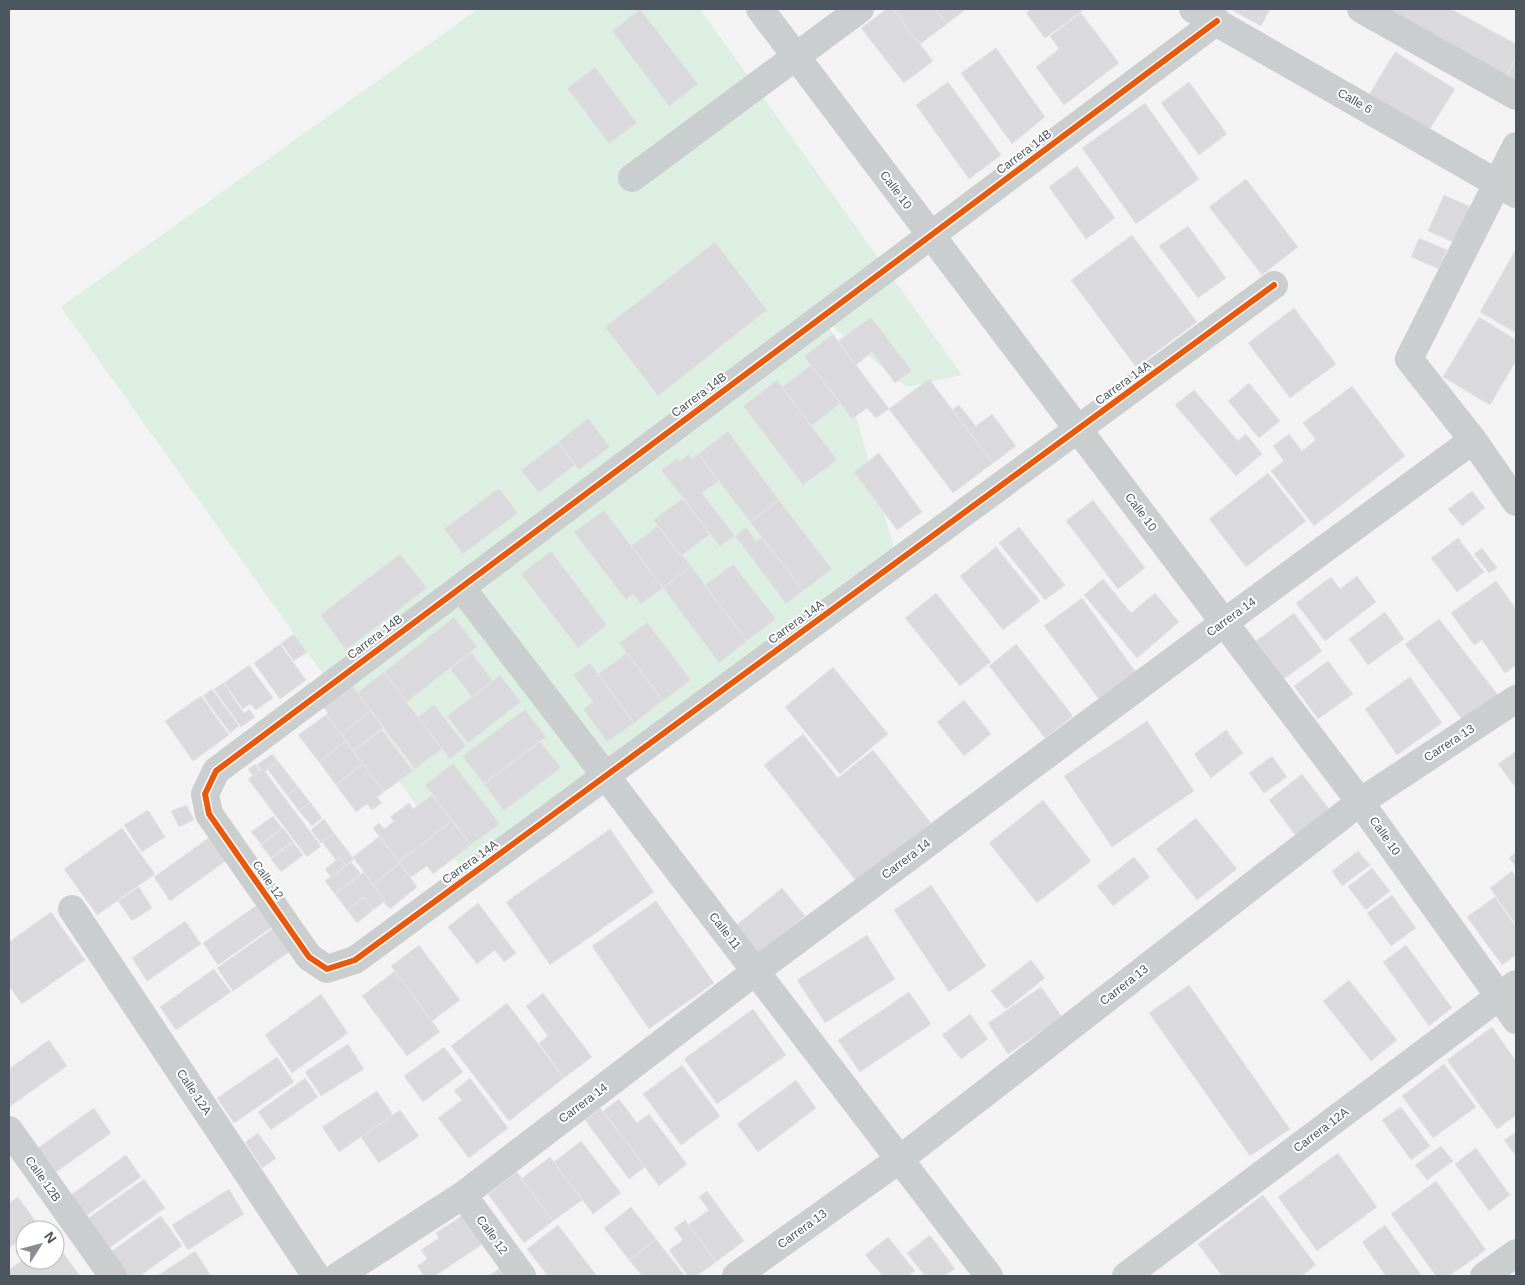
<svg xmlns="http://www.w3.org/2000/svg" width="1525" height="1285" font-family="Arial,sans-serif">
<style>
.green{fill:#dcefe2}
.building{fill:#dadadc;stroke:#e5e5e6}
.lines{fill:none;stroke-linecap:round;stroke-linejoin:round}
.minor{stroke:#cbcecf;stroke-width:28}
.cycleway-casing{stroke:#fff;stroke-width:9}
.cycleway{stroke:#e8590c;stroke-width:6}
.labels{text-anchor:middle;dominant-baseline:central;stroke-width:4;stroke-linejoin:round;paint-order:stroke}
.street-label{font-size:12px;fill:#4c565e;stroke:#fff}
</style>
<rect width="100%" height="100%" fill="#f4f3f3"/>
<path class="green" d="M478,9H700L962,375L907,387L829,324L898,562L464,872L61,307Z"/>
<path class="building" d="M640,9L698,84L669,106L612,31Z
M887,9H893L933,61L904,83L861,28Z
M893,9H935L947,24L920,44Z
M935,9H966L947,24Z
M1031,9H1085L1045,38L1026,13Z
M1230,9H1270L1261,26Z
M1373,9H1451L1516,44V57L1505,79Z
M1081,13L1119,63L1064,105L1036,67L1059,49L1050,36Z
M996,48L1045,117L1012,144L961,73Z
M1395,52L1455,89L1428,132L1369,95Z
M1516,57V87L1505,79Z
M595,67L637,123L609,144L567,88Z
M948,82L1001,155L969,179L916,105Z
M1189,82L1227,134L1199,155L1161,103Z
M1145,103L1199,179L1136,224L1082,148Z
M1077,166L1115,218L1086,239L1049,187Z
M1246,179L1298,247L1262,275L1209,207Z
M1444,195L1471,207L1455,243L1428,231Z
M1188,226L1226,278L1198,298L1159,246Z
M1132,235L1197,322L1136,367L1071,280Z
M1419,238L1447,250L1439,269L1411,257Z
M715,242L767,310L658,396L605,327Z
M1516,249V333L1480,312Z
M1294,308L1336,364L1290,398L1248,343Z
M871,317L912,371L895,383L872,352L856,365L838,341Z
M1479,317L1516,340V361L1490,405L1443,377Z
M833,334L889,409L876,418L867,408L852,419L804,356Z
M811,365L841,403L811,426L782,387Z
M929,379L993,463L953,493L889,409Z
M777,380L837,460L803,485L743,406Z
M1249,383L1280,421L1259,438L1228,401Z
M1352,386L1405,456L1314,526L1271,471L1284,461L1273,446L1289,434L1302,451L1316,440L1303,423Z
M1194,390L1238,441L1246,434L1262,454L1236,476L1175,405Z
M959,405L976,426L992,414L1016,446L993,463L952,410Z
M588,418L610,447L579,470L558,442Z
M728,431L779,500L750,522L698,454Z
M558,442L575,465L539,493L521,470Z
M879,453L922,512L897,530L854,472Z
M689,454L692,459L698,454L719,481L702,493L735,536L720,547L661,470L677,458L680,461Z
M1268,473L1306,521L1246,567L1209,519Z
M499,488L518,513L463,554L444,529Z
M1472,491L1485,508L1462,526L1448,509Z
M683,498L710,534L681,556L653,520Z
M779,500L832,569L803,591L750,522Z
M1093,500L1145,568L1118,589L1066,521Z
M604,510L663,588L641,604L633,594L626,600L574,532Z
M658,526L681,556L682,555L691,566L663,588L631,546Z
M746,527L756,541L762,537L803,591L786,604L735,536Z
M1019,527L1065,585L1045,600L999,543Z
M1458,538L1484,572L1457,592L1431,558Z
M996,547L1040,601L1003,630L960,576Z
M1482,548L1497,568L1489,573L1474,554Z
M551,551L607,625L578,648L521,574Z
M400,554L427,588L346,650L320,615Z
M733,564L776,619L747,641L705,585Z
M691,566L747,641L719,663L663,588Z
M1357,576L1376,602L1325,641L1296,603L1331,577L1340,589Z
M1103,579L1131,613L1155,593L1179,622L1137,658L1084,595Z
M1496,581L1516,609V665L1505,673L1482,640L1474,645L1451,613Z
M936,593L991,662L960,686L905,618Z
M1082,598L1138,675L1101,702L1044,626Z
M1385,612L1404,639L1368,665L1349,639Z
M1294,613L1322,651L1284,679L1256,641Z
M454,617L477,647L407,702L384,672Z
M1439,619L1498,695L1464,722L1405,644Z
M647,622L691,680L663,701L619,643Z
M294,634L307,652L294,661L281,643Z
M280,644L306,680L280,699L254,663Z
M1016,644L1073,716L1045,738L989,666Z
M471,652L493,681L472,697L450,669Z
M627,653L663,701L634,723L598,674Z
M1328,661L1353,694L1318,719L1294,686Z
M590,663L634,723L607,742L583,709L593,702L573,675Z
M249,665L273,698L256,710L250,704L243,709L224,683Z
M833,667L888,734L840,774L785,707Z
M384,672L442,749L415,769L357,693Z
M500,675L521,702L468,743L447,716Z
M1410,677L1442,723L1397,755L1365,709Z
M223,683L244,713L249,709L255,717L241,727L214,689Z
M352,685L371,711L341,734L326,715L328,713L323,707Z
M212,689L239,726L230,733L203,696Z
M201,696L229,735L193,761L165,721Z
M964,700L991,734L964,756L937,722Z
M434,705L466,746L450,759L418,717Z
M525,709L546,737L484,784L462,756Z
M371,711L383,728L353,751L341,734Z
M326,715L346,741L319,762L298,735Z
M1147,721L1194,791L1112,847L1064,776Z
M382,730L413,771L384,792L353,751Z
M1226,730L1243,753L1211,778L1194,754Z
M803,734L838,778L873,750L931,823L857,882L764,765Z
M346,741L363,764L336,785L319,762Z
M540,741L561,768L504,811L484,784Z
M1516,751V788L1498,764Z
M272,754L278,761L265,772L263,769L261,770L257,765Z
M1272,756L1287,777L1264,793L1249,773Z
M278,761L298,787L287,795L268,770Z
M453,763L500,824L471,845L425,785Z
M255,764L260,771L253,776L248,769Z
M363,764L384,792L377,797L382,803L372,810L367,804L356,812L336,785Z
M263,769L321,846L307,857L248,779Z
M1302,774L1333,814L1299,840L1269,800Z
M298,787L310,802L299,811L287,795Z
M432,795L452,821L399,862L373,828L379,823L384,829L394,821L390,817L409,803L413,809Z
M1043,800L1091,861L1037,903L989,843Z
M310,802L322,818L312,826L299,811Z
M187,805L194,820L179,827L171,811Z
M148,810L165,837L142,852L124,825Z
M273,816L282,828L261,844L251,832Z
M1196,818L1237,869L1197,900L1156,849Z
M324,819L334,833L321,843L311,830Z
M452,821L471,845L433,874L427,866L411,877L399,862Z
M122,828L155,874L97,915L64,869Z
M283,828L293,841L271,858L261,845Z
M610,829L654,892L550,965L506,902Z
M334,833L354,859L346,865L340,857L336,860L322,842Z
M380,836L400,863L373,884L353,857Z
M210,837L227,860L170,901L154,877Z
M293,842L303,855L281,872L271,859Z
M1358,851L1370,865L1342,886L1332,871Z
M1516,852V867L1509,858Z
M340,857L346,865L331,877L325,869Z
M1134,857L1150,877L1113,906L1097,886Z
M351,862L361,874L335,894L325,881Z
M400,863L417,887L390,909L383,902L385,901L373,884Z
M1372,868L1390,891L1366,910L1348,887Z
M1512,871L1516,877V925L1490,888Z
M364,872L385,901L373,910L363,897L347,910L335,894Z
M931,885L986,966L949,992L894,910Z
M139,887L152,908L132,921L118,901Z
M782,888L805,916L757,955L734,927Z
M1392,895L1416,928L1391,946L1367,913Z
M363,897L373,910L357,923L347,910Z
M1495,897L1516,927V955L1502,965L1467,917Z
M656,901L714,983L649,1029L592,946Z
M260,903L275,925L218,965L203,943Z
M478,903L516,953L504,962L495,950L477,964L448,927Z
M51,912L85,960L22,1004L9,986V942Z
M185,921L201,944L147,981L132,958Z
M275,927L292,950L233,991L217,968Z
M867,935L895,979L825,1023L797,980Z
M419,945L460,1000L432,1021L391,966Z
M1406,945L1452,1008L1429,1026L1383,962Z
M1031,960L1045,978L1006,1009L991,991Z
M214,969L231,992L176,1030L160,1007Z
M395,971L440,1032L407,1056L362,996Z
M1349,980L1397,1040L1371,1061L1323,1001Z
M1189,985L1290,1129L1250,1156L1149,1013Z
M1041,987L1062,1017L1008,1054L988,1023Z
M909,992L931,1024L860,1072L838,1040Z
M543,993L592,1057L564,1078L539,1043L548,1036L526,1006Z
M321,994L348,1033L292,1073L265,1035Z
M507,1003L564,1078L509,1121L451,1046Z
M753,1009L786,1055L717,1104L684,1059Z
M970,1014L988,1039L961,1059L942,1035Z
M1492,1027L1516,1061V1115L1497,1129L1447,1060Z
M49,1040L67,1066L9,1107V1069Z
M348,1044L364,1069L321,1096L305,1072Z
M444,1047L463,1072L423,1102L404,1076Z
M277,1057L294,1082L234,1123L217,1098Z
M1444,1064L1476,1107L1433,1138L1402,1096Z
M682,1065L720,1116L681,1145L643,1094Z
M305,1078L318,1097L271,1130L258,1112Z
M470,1078L508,1128L469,1158L438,1118L462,1100L454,1091Z
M796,1080L816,1108L758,1152L737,1124Z
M377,1091L393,1115L339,1152L322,1127Z
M619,1099L637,1123L649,1114L687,1164L659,1186L603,1111Z
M1401,1107L1430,1146L1411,1160L1382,1120Z
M94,1108L111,1133L52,1175L35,1150Z
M600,1108L645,1167L629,1179L585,1120Z
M400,1110L419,1136L379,1163L361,1137Z
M1516,1132V1156L1504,1140Z
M258,1133L276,1158L262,1168L245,1142Z
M581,1141L621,1193L593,1214L554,1162Z
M1441,1146L1453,1161L1427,1180L1415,1165Z
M1476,1148L1510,1195L1489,1211L1455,1164Z
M1338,1153L1377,1207L1317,1251L1278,1197Z
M126,1155L141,1177L83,1218L68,1197Z
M550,1157L582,1200L553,1221L521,1179Z
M517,1172L553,1221L524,1243L488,1194Z
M144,1179L165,1208L105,1251L84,1221Z
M1436,1181L1486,1250L1449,1276H1436L1391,1214Z
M229,1189L244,1214L188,1250L172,1225Z
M707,1191L744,1241L716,1262L688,1225L709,1210L699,1197Z
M1263,1195L1316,1265L1301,1276H1222L1198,1244Z
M18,1197L39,1226L34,1230H25V1236L9,1248V1203Z
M631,1207L656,1239L629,1260L604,1228Z
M468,1212L487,1241L435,1276H424L417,1266L427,1259L421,1250L439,1238L436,1233Z
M161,1216L182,1246L140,1276H121L106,1255Z
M685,1220L716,1262L697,1276H688L669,1250L683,1240L674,1228Z
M558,1225L597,1276H548L527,1249Z
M1385,1225L1422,1276H1386L1362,1242Z
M930,1235L955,1269L944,1276H925L907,1253Z
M888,1237L915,1271L908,1276H883L865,1255Z
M656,1239L685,1276H642L629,1260Z
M55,1242L80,1276H9V1270L25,1258V1260H55Z
M195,1251L211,1276H157Z
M503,1266L512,1276H489Z"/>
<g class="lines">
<path class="minor" d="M760,9L1360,802L1516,1020
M1193,9L1516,194
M1361,9L1516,96
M1217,21L216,771L205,794L209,814L309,957L327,969L355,960L1274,285
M1516,146L1409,359L1473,440L1516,502
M632,178L860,9
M461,587L989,1276
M72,909L316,1276
M9,1130L113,1276
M463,1195L522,1276
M338,1276L463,1195L756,971L1225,622L1473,440
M736,1276L900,1159L1360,802L1516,699
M1126,1276L1516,984
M1484,1276L1516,1253"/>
<g class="cycleway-casing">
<path id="cycleway" d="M1217,21L216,771L205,794L209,814L309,957L327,969L355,960L1274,285"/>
</g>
<use href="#cycleway" class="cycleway"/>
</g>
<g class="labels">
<g class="street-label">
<text transform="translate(1355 101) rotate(30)">Calle 6</text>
<text transform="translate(1024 152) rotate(-37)">Carrera 14B</text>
<text transform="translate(896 190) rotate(53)">Calle 10</text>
<text transform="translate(1123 383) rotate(-36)">Carrera 14A</text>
<text transform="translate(699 395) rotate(-37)">Carrera 14B</text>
<text transform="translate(1141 512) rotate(53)">Calle 10</text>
<text transform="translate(1231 617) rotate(-36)">Carrera 14</text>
<text transform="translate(796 622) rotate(-36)">Carrera 14A</text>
<text transform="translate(375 637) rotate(-37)">Carrera 14B</text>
<text transform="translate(1449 743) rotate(-33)">Carrera 13</text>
<text transform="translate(1385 836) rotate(55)">Calle 10</text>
<text transform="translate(906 859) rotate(-37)">Carrera 14</text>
<text transform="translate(470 862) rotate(-36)">Carrera 14A</text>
<text transform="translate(268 880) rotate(55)">Calle 12</text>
<text transform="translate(725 931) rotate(52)">Calle 11</text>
<text transform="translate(1124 985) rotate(-38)">Carrera 13</text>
<text transform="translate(194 1092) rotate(56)">Calle 12A</text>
<text transform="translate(583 1103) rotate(-37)">Carrera 14</text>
<text transform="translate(1321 1130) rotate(-37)">Carrera 12A</text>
<text transform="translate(43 1179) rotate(55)">Calle 12B</text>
<text transform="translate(802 1229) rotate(-36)">Carrera 13</text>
<text transform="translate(492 1235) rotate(54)">Calle 12</text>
</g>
</g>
<rect width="1525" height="1285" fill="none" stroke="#4c565e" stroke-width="20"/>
<g transform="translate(40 1245) rotate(54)"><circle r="24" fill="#ffffff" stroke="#b7bbbf"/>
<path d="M0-4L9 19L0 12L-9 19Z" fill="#878d92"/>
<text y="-8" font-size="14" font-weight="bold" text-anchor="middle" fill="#4c565e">N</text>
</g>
</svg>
